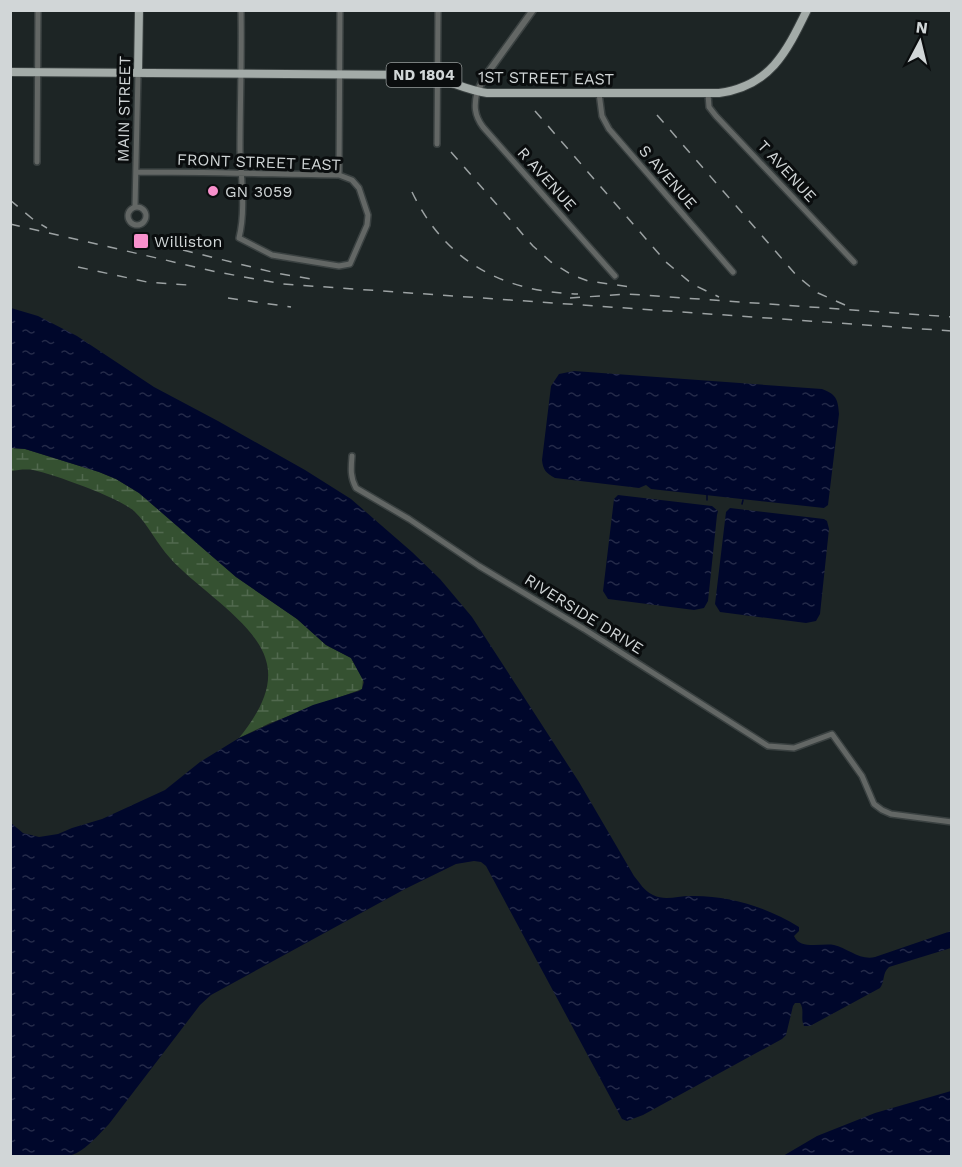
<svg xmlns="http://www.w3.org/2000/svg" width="962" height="1167" font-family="'Work Sans',sans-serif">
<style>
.wetland{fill:url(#wetland-marsh)}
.water{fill:url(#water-ripples)}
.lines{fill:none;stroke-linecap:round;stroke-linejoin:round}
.stream{stroke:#00072b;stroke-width:1.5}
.minor-casing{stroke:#3a4141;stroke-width:8}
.tertiary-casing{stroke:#3a4141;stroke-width:9}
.primary-casing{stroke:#3a4141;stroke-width:10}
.minor{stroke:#636765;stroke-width:5}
.tertiary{stroke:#636765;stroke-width:6}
.primary{stroke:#a3aba8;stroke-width:8}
.rail{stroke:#9ca2a3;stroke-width:1.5;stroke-dasharray:10 10;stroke-linecap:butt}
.poi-dot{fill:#f890cc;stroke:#0a0d0e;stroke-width:2}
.labels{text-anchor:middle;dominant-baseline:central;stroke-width:6;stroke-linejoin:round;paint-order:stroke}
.shield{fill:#0a0d0e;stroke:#959a9b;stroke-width:1.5}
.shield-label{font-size:15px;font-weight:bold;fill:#d1d6d7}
.street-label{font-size:16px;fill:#d1d6d7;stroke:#0a0d0e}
.poi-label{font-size:16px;fill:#d1d6d7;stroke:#0a0d0e;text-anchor:start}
</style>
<defs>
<pattern id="wetland-marsh" width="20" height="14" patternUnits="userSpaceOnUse" patternTransform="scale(1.5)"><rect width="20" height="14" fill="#355131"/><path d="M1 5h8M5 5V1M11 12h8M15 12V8" fill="none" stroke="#51694e"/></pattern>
<pattern id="water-ripples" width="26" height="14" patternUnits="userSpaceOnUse" patternTransform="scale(1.5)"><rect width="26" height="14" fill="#00072b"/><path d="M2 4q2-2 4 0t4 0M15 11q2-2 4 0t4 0" fill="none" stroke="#242a49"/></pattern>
</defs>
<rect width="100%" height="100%" fill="#1d2525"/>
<path class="wetland" d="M11,448L25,449L99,472L116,479L139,493L236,577L297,619L326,645L351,658L363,679L362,689L270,723L239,738C255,718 273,691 267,664C259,624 197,589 170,558C157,544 148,524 134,511C120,498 53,474 33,470C25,469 18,470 11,471Z"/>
<path class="water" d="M11,308L38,316L77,336L154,387L218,421L305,470L351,499L412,552L440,579L472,617L579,782L634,876C640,883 644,891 653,895C665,901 677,896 690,896C728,895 767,907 799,927V931L794,936C800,950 821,943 834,945C847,948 861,961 875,957L951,931V948L889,967C882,973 885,982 880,988L810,1026H804C800,1018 805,1010 800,1003H795L793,1006L786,1035L782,1039L643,1115L627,1121L622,1119L615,1106L486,866L481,862L474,861L456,864L405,889L211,995L200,1005L109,1124C98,1135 84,1153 68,1156C52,1160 28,1157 11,1156V823L23,833L39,837L58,834L72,828L102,819L165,790L200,762L239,738L313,705L359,691L362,689L364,682L351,658L326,645L297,619L236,577L139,493L116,479L99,472L25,449L11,448Z
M574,371L822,389C836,394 838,399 839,414L828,505L824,508L651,489L646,485L639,488L555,478C546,473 543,470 542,460L551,386L559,374Z
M618,495L712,506L718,511L717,515L708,601L704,608L694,610L608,599L603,591L614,499Z
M730,508L824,519L827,521L829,529L820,614L816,621L806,623L720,612L715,604L726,512Z
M951,1091V1156H783L817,1136L875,1113Z"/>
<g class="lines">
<path class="stream" d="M707,500V495
M742,504L743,500"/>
<g class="minor-casing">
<path id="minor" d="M477,92C474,105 474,115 483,127L615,276
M599,93L602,116L609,129L733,272
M708,94L709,107L716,116L854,262
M437,144L438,10
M37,162L38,10
M137,172C204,172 272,174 339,175L352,180L359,188L368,215L367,225L350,264L339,266L272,255L239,238C246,210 241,178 240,150C240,103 242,57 241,10
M339,175L340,10
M128 216a9 9 0 1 1 18 0a9 9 0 1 1-18 0Z
M135,207L138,73
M352,456C351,468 350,477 356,488L409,519L479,566L584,629L768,746L794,748L832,734L862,776L874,804L882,810L891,814L952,822"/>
</g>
<g class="tertiary-casing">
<path id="tertiary" d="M477,92L484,78L533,10"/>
</g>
<g class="primary-casing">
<path id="primary" d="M10,72L420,75C444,77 463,90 487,93H719C770,86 786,53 807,10
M138,73L139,10"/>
</g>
<use href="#minor" class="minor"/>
<use href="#tertiary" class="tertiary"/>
<use href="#primary" class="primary"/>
<path class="rail" d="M535,111L666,262L692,284L719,297
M657,115L797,276L818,293L845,305
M451,152L533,246L551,262L572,275L588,281L631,287
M412,192C445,261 502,292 578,294
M10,200L35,221L47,228
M10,224L217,272L283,284L952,331
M183,250L276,273L311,279
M78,267L147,282L188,285
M228,298L291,307
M570,298L628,294L952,317"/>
</g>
<g class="poi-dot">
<circle cx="213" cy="191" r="6"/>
<rect x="133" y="233" width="16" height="16" rx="3"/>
</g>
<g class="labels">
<rect class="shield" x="386.5" y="63" width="75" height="24" rx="4.5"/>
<g class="shield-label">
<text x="424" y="75">ND 1804</text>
</g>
<g class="street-label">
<text transform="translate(546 78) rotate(1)">1ST STREET EAST</text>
<text transform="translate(124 109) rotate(-89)">MAIN STREET</text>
<text transform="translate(259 162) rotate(2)">FRONT STREET EAST</text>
<text transform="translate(787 171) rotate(47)">T AVENUE</text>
<text transform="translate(668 177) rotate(49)">S AVENUE</text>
<text transform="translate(547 179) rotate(48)">R AVENUE</text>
<text transform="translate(584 614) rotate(32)">RIVERSIDE DRIVE</text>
</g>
<g class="poi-label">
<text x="225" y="191">GN 3059</text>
<text x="154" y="241">Williston</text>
</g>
</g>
<rect width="962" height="1167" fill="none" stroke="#d1d6d7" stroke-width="24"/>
<g transform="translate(920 42) rotate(7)" stroke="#0a0d0e" stroke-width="4.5" paint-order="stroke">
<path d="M0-4.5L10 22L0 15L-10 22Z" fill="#d1d6d7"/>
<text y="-9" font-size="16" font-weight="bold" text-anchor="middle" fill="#d1d6d7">N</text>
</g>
</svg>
